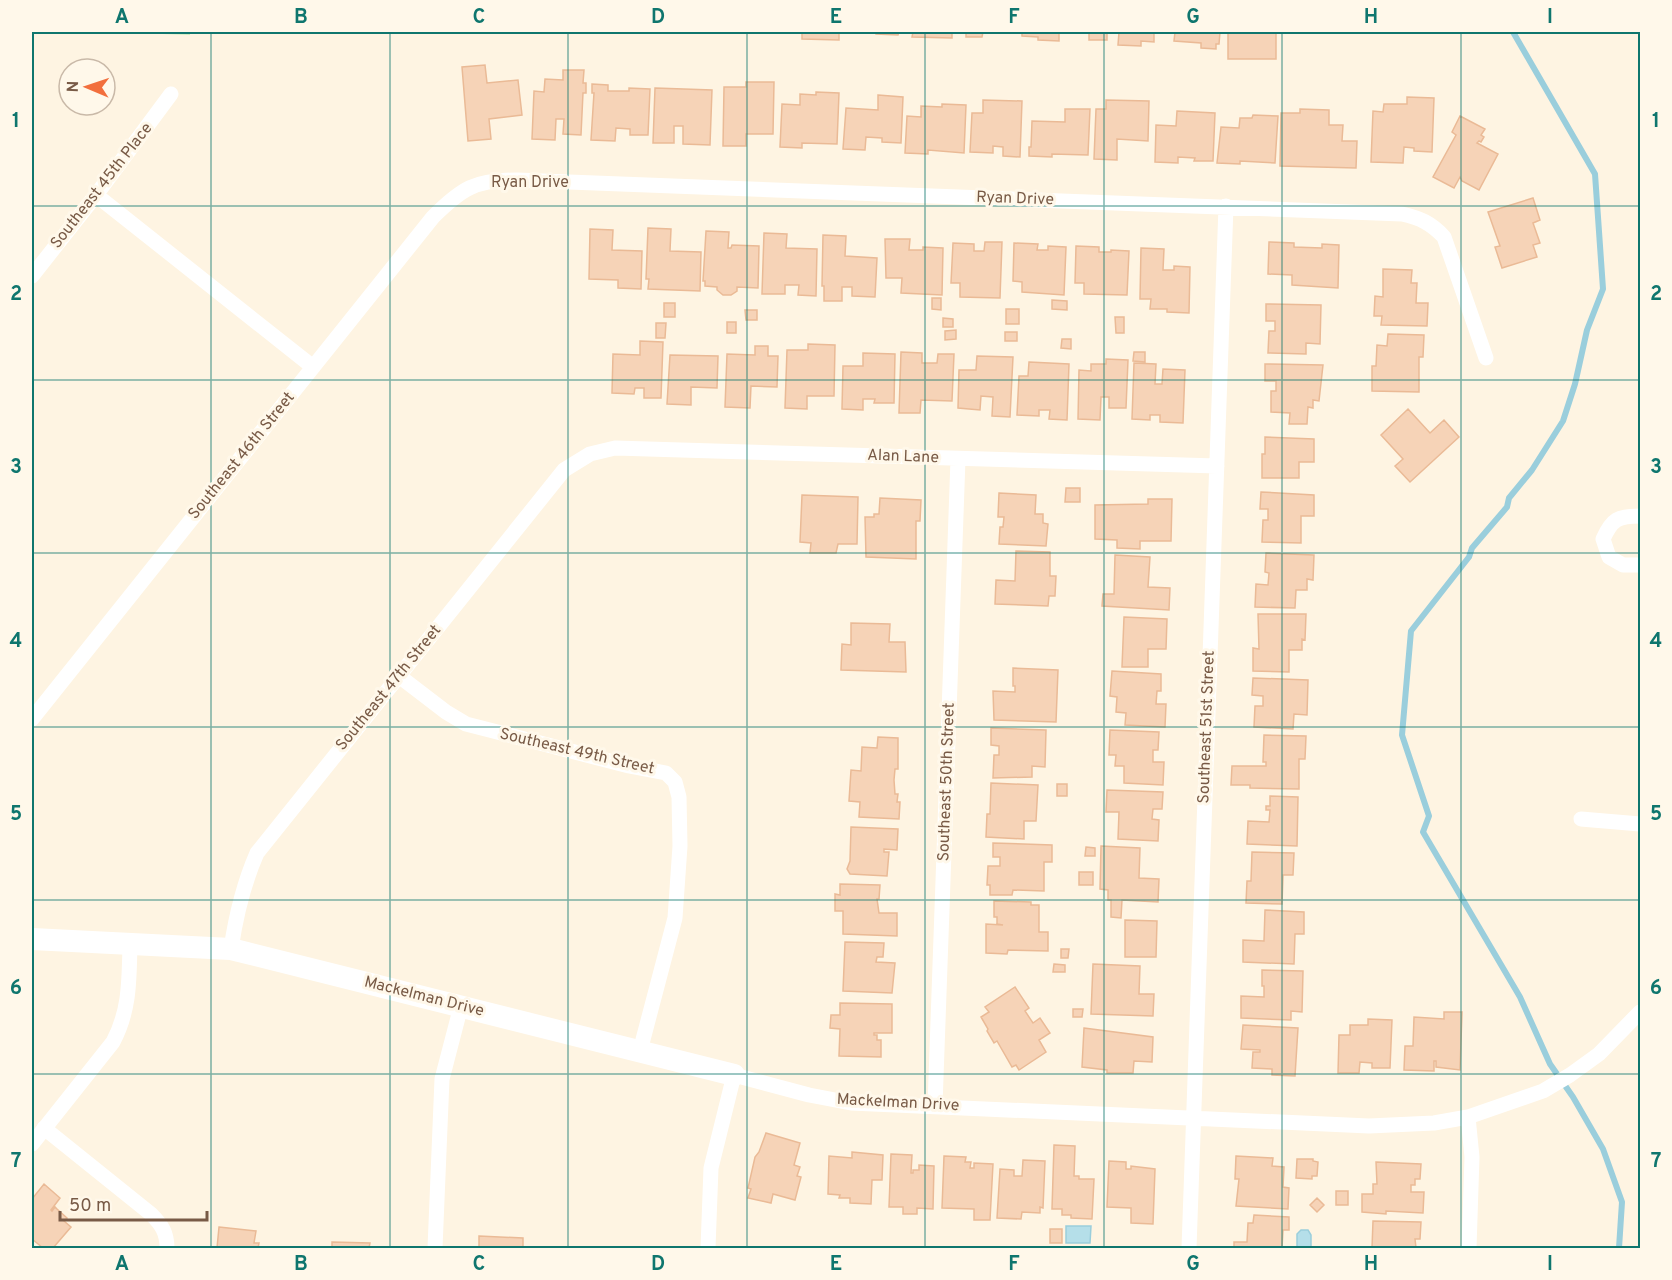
<svg xmlns="http://www.w3.org/2000/svg" width="1672" height="1280" font-family="Overpass,sans-serif">
<style>
.green{fill:#cfedbf}
.water{fill:#b5dfe9;stroke:#9acedc;stroke-width:1.5}
.lines{fill:none;stroke-linecap:round;stroke-linejoin:round}
.stream{stroke:#9acedc;stroke-width:6}
.building{fill:#f6d3b7;stroke:#eaba96;stroke-width:1.5}
.street{stroke:#fff;stroke-width:15}
.secondary{stroke:#fff;stroke-width:22}
.grid{fill:none;stroke:#0f766e;stroke-width:1.5;stroke-opacity:0.55}
.labels{text-anchor:middle;dominant-baseline:central;stroke-width:6;stroke-linejoin:round;paint-order:stroke}
.street-label{font-size:16px;fill:#785a46;stroke:#fff8ea}
.neatline{fill:none;stroke:#0f766e;stroke-width:2}
.grid-label{font-size:20px;text-anchor:middle;font-weight:bold;fill:#0f766e}
</style>
<rect width="100%" height="100%" fill="#fef4e2"/>
<path class="green" d="M106,32H190V35Z"/>
<path class="water" d="M1066,1226H1091L1090,1243H1066Z
M1301,1230H1308L1311,1235V1248H1297V1234Z"/>
<g class="lines">
<path class="stream" d="M1513,32L1595,174L1603,289L1587,330L1575,384L1563,421L1532,470L1509,498L1507,507L1472,548L1469,557L1411,631L1402,735L1429,816L1423,832L1520,997L1550,1064L1573,1097L1603,1149L1622,1202L1619,1248"/>
</g>
<path class="building" d="M802,32H839V40L802,39Z
M860,32H899L898,35L876,34V32Z
M913,32H952V38L912,37Z
M966,32H983L982,37H966Z
M1022,32H1059V41L1038,40V37L1022,36Z
M1089,32H1113H1107V40H1089Z
M1119,32H1154V42L1141,41V46L1118,45Z
M1175,32H1220L1219,44H1216V49L1201,48V43L1174,41Z
M1228,32H1276V59H1228Z
M485,65L487,83L518,80L522,115L489,119L491,139L468,141L462,67Z
M563,70H584L583,83H586V93H583L581,135L563,134L564,119H556L555,140L532,139L534,91L544,92L545,79L563,80Z
M746,82H774L773,134H746V146H723L724,87H746Z
M592,84L608,85V91H629V88L650,89L648,135H630V129L616,128L615,141L591,140L594,93H592Z
M655,88L712,90L710,145L683,144V126H674V143H653Z
M816,92L839,93L837,144L802,143V148L780,147L782,104L800,105V94L816,95Z
M878,95L903,97L901,143L882,142V138L866,137L865,150L843,149L846,108L878,110Z
M1407,97L1434,98L1432,152L1414,151V148L1404,147L1403,163L1371,162L1373,111L1383,112L1384,104H1407Z
M983,100L1022,101L1020,157L1003,156V147L993,146V153L970,152L972,113H983Z
M1106,100L1149,101L1148,141L1117,139V160L1094,159L1096,109H1106Z
M942,104L966,105L964,153L928,150V154L905,153L907,116L921,117V106L942,107Z
M1065,109H1090L1088,155L1052,154V157L1029,156V147H1031L1032,121L1065,122Z
M1300,109L1329,110V125H1343L1342,141H1357L1356,168L1280,166L1281,113H1300Z
M1177,111L1215,113L1213,161H1194L1195,158L1178,157V163L1155,162L1156,125L1176,126Z
M1253,115L1278,116L1275,163L1240,161V164L1217,163L1221,127L1239,128L1240,118H1252Z
M1460,116L1485,129L1481,135L1484,137L1481,142L1479,141L1477,143L1498,154L1479,190L1462,181L1460,177L1454,188L1433,177L1456,135L1452,132Z
M1533,198L1540,220L1533,223L1540,243L1533,245L1537,257L1502,268L1495,247L1500,246L1488,212Z
M648,228L671,229L670,251L701,252L700,291L648,289L649,279H646Z
M590,229L613,230L612,250L642,251L641,289L618,288V280L589,279Z
M706,231L729,232L728,248H731L732,245L759,246L758,288L737,287V291L731,295H723L717,290V287L705,286V281H703Z
M764,233L787,234L786,248L817,249L816,296L798,295L799,285H785V294H762Z
M823,235L846,236L845,256L877,258L875,297L852,296V287H842V301H824V286H822Z
M885,239H910L909,250H923V247L943,248L942,295L901,293L902,278H886Z
M985,242H1002L1000,298L960,297V283H951L953,243L974,244V251H984Z
M1269,242L1294,243V247L1322,248V244L1339,245L1338,288L1292,285V275L1268,274Z
M1014,243L1038,244L1037,250H1048V246L1066,247L1064,295L1022,292V282L1013,281Z
M1076,246L1099,247V252H1111V250L1129,251L1127,295L1084,294V283H1075Z
M1141,248L1164,249L1163,270H1174V266L1190,267L1189,313L1167,312V309H1150L1151,299H1140Z
M1383,269L1412,270L1411,283H1417L1416,303H1428L1427,326L1381,325L1382,316H1374L1375,296L1383,297Z
M932,298H941V310L932,309Z
M1052,300L1067,301V310L1052,309Z
M664,303H675V317H664Z
M1266,304L1321,305L1320,344L1306,343V354L1268,353L1269,331H1275V321H1266Z
M1006,309H1019V324H1006Z
M745,310H757V320H746Z
M1115,317H1124V333H1116Z
M943,318L953,319V327H943Z
M727,322H736V333H727Z
M656,323H666L665,338H656Z
M956,330V339L945,340V331Z
M1005,332H1017V341H1005Z
M1388,334L1424,335L1423,357H1419V392L1372,391V366H1376L1377,345L1387,346Z
M1062,339H1071V349L1061,348Z
M640,341L663,342L661,398H644V388H635L634,394L612,393L613,354L640,355Z
M808,344L835,345L834,396H807V409L785,408L787,350H808Z
M755,346H768V356H778L777,387L751,386L750,408L725,407L727,354L755,355Z
M901,352L922,353V363H937L938,354H954L952,401L921,400L920,413H899Z
M1134,352H1145V362L1133,361Z
M863,353L895,354L894,403H874L875,399H863V410L842,409L843,366H863Z
M670,355L718,356L717,388L691,387V405L667,404Z
M977,356L1013,357L1010,417L992,416L993,397L981,396L980,410L958,408L959,370H976Z
M1106,359L1128,360L1126,408H1109V397H1101L1100,420L1078,419L1079,370L1091,371V364H1106Z
M1029,362L1069,364L1067,420L1049,419L1050,410H1039V416L1017,415L1019,376H1028Z
M1134,363L1156,364L1155,384H1162L1163,369L1185,370L1183,423L1160,422V415H1150V420L1132,419Z
M1265,364L1323,365L1319,401L1313,400V408L1308,407L1307,424H1289L1290,413L1271,412V391H1276V381H1265Z
M1408,409L1430,433L1444,420L1459,437L1410,482L1395,466L1403,459L1381,435Z
M1265,437L1314,439V462H1299V478H1262V454H1265Z
M1066,488H1080V502H1065Z
M1261,492L1314,495V516H1301V543L1262,542L1263,520H1268V509H1260Z
M999,493L1036,495L1035,514H1043V523L1048,524L1046,546L999,544L1000,527H1003L1004,517H998Z
M802,495L858,497L857,544H838L836,553H810L811,543L800,542Z
M880,498L921,500L920,521H916V559L866,557L865,517H874V514H879Z
M1148,499H1172L1171,541H1140V549L1117,548V540L1095,539V505L1148,504Z
M1016,551L1050,552V576H1056L1055,596H1049L1048,606L995,604L996,580L1015,581Z
M1266,553L1314,555L1313,580L1307,579V590H1296L1295,608L1255,607L1256,584L1268,585L1269,573L1265,572Z
M1115,555L1150,557L1148,587L1170,588L1169,610L1102,606L1103,594H1114Z
M1258,614H1306L1305,640L1302,639V650H1289V672L1253,671V648L1259,649Z
M1124,617L1167,619L1166,649H1148V667H1122Z
M851,623L890,624L889,642H905L906,672L841,670L842,644L851,645Z
M1013,668L1058,670L1056,722L994,720L993,691L1015,692V686H1013Z
M1112,671L1161,674V691H1157L1156,704H1166L1165,727L1125,725L1126,713L1116,712L1117,697L1110,696Z
M1253,678L1308,680L1307,715L1294,714L1293,729L1254,727L1255,706H1263V696L1252,695Z
M991,728L1046,730L1045,767L1032,766V777L993,778L994,755H999V746L991,745Z
M1110,730L1159,732L1158,750H1153V762H1164L1163,785L1124,783V766H1115L1116,755H1109Z
M1264,735L1306,736L1305,759H1299V789L1250,788V785H1231L1232,766H1266V762H1263Z
M878,737L898,738V769H895L894,780L895,794H898L897,802H900L899,819L859,817L860,802L849,801L851,770L861,771L862,747L877,748Z
M991,783L1038,785L1036,821H1024V839L986,837L987,814H990Z
M1057,784H1067V796H1057Z
M1107,790L1163,792L1162,809H1153L1152,819L1159,820L1158,841L1118,839L1119,812H1106Z
M1270,796L1298,797L1297,846L1247,844L1248,821L1269,822L1270,810H1266V806H1270Z
M851,827L898,829L897,850L884,849V852H889L887,876L850,874L847,869L850,861Z
M993,843L1052,845V862H1044V891L1013,890L1012,895H990V885H987L988,866H1000V857H993Z
M1101,846L1140,848L1139,878L1159,879L1158,902L1122,900L1121,918L1111,917V900H1108V890L1100,889Z
M1086,847L1095,848V856H1085Z
M1252,852L1294,853L1293,875H1283L1282,904L1246,903L1247,881H1251Z
M1079,872H1093V885H1079Z
M840,884L880,885L879,899H877L879,913H897V936L843,934V911H835V894L840,895Z
M994,901L1031,902V905H1039V932H1048V951L1008,950L1007,954L986,953V924L1003,925L997,924V917H994Z
M1265,910L1304,912V934H1295L1294,964L1243,962V940L1264,941Z
M1125,920L1157,921L1156,957H1125Z
M845,942L884,943L883,957H877L876,962L895,963L892,993L843,991Z
M1061,949H1069L1068,958H1061Z
M1054,964L1065,965V972H1053Z
M1093,964L1140,966L1139,994H1154L1153,1016L1091,1014Z
M1262,970L1303,971L1302,1012L1291,1011V1020L1241,1018V996L1264,997V986H1262Z
M1015,987L1029,1008L1025,1011L1033,1023L1040,1018L1050,1033L1039,1040L1046,1052L1019,1070L1016,1065L1012,1067L997,1041L994,1043L987,1031L988,1029L981,1017L989,1012L985,1007Z
M840,1003L892,1004V1033H874V1035H877V1040H881V1057L839,1056L840,1029L830,1028L831,1015H840Z
M1073,1009H1083L1082,1017H1073Z
M1444,1012H1462L1460,1070L1436,1067V1061H1434V1071L1404,1070L1405,1046H1413L1414,1017L1444,1019Z
M1368,1019L1392,1020L1390,1068H1372V1063L1360,1062L1359,1073H1338L1339,1035H1350V1025H1368Z
M1243,1025L1298,1028L1295,1076L1272,1075V1069L1252,1068L1253,1052H1260V1050L1241,1049Z
M1084,1028L1153,1037L1152,1062L1134,1061L1133,1073H1107V1070L1082,1067Z
M766,1133L800,1143L794,1165L800,1167L797,1176L801,1177L795,1200L773,1194L771,1203L748,1198L751,1189L748,1188L755,1157L759,1152Z
M1054,1145L1075,1146L1074,1176H1079V1179H1094L1092,1219L1071,1218V1215H1062V1209H1052Z
M852,1152L883,1155L882,1180H872L871,1204L850,1203V1198H839L840,1195L828,1194L829,1156L852,1158Z
M891,1154L912,1155L911,1173H913V1170H919V1165L934,1166L933,1209L917,1208V1214H903V1207H889Z
M944,1156L966,1157L965,1162H971L970,1168H974V1163L993,1164L990,1220H974V1209L942,1208Z
M1236,1156L1273,1158L1272,1166L1284,1167L1283,1187L1289,1188L1288,1209L1236,1206L1239,1179H1235Z
M1297,1159H1313V1161L1318,1162L1317,1176H1312V1179L1296,1178Z
M1023,1160L1045,1161L1043,1208L1040,1207V1213L1022,1212L1021,1219L997,1218L1000,1169L1014,1170V1176H1022Z
M1109,1161L1126,1162V1169H1131V1166L1155,1169L1153,1224L1131,1223V1208L1107,1207Z
M1376,1162L1421,1164L1420,1179H1415V1185H1411V1192H1424L1423,1213L1386,1211V1214L1362,1212V1194H1373V1184H1377Z
M44,1184L60,1198L51,1210L52,1211L55,1207L57,1209L67,1218L64,1221L71,1227L53,1248H43L32,1239V1199Z
M1336,1191H1348V1205H1336Z
M1317,1198L1324,1205L1317,1212L1310,1205Z
M1254,1215L1289,1217V1230H1283L1282,1248H1286H1234V1242H1247L1248,1223H1253Z
M1373,1221L1421,1222L1420,1239H1415L1416,1248H1372Z
M219,1227L256,1231L254,1243H259L258,1248H217Z
M1050,1229H1062V1243H1050Z
M479,1236L523,1238V1248H479Z
M332,1242L370,1243L369,1248H332Z"/>
<g class="lines">
<path class="street" d="M96,195L313,367
M32,276L96,195L171,94
M1640,516C1618,516 1612,519 1603,539L1609,557L1623,565H1640
M399,676L446,712L466,724L629,766L666,773L675,782L679,797L680,846L675,918L640,1051
M32,719L433,217C462,188 475,180 517,180L1402,214C1420,218 1431,223 1444,237L1486,358
M1581,819L1640,824
M231,949C236,915 243,885 257,853L564,470L590,454L615,448L1217,466
M935,1106L958,459
M1468,1117L1472,1157L1469,1248
M44,1128L151,1214C162,1225 167,1233 167,1248
M32,1144L113,1042C130,1010 129,980 130,944
M435,1248L442,1079L461,1006
M708,1248L711,1168L734,1075L809,1095L851,1103L1369,1126L1434,1123L1468,1117L1543,1091L1570,1075L1599,1054L1640,1012
M1189,1248L1226,206"/>
<path class="secondary" d="M32,939L231,949L734,1075"/>
</g>
<path class="grid" d="M211,32V1248M390,32V1248M568,32V1248M747,32V1248M925,32V1248M1104,32V1248M1282,32V1248M1461,32V1248M32,206H1640M32,380H1640M32,553H1640M32,727H1640M32,900H1640M32,1074H1640"/>
<g class="labels">
<g class="street-label">
<text x="530" y="183">Ryan Drive</text>
<text transform="translate(102 186) rotate(-52)">Southeast 45th Place</text>
<text transform="translate(1015 199) rotate(2)">Ryan Drive</text>
<text transform="translate(242 456) rotate(-51)">Southeast 46th Street</text>
<text transform="translate(903 457) rotate(2)">Alan Lane</text>
<text transform="translate(389 688) rotate(-51)">Southeast 47th Street</text>
<text transform="translate(1207 727) rotate(-88)">Southeast 51st Street</text>
<text transform="translate(577 752) rotate(13)">Southeast 49th Street</text>
<text transform="translate(947 782) rotate(-88)">Southeast 50th Street</text>
<text transform="translate(424 997) rotate(14)">Mackelman Drive</text>
<text transform="translate(898 1103) rotate(3)">Mackelman Drive</text>
</g>
</g>
<rect width="1672" height="1280" fill="none" stroke="#fff8ea" stroke-width="66"/>
<g transform="translate(87 87) rotate(272)"><circle r="28" fill="#fff8ea" stroke="#c9b9a8" stroke-width="1.5"/>
<path d="M0-4.5L10 22L0 15L-10 22Z" fill="#f26f3d"/>
<text y="-9" font-size="16" font-weight="bold" text-anchor="middle" fill="#785a46">N</text>
</g>
<path d="M60 1211v9h147v-9" fill="none" stroke="#785a46" stroke-width="3"/>
<text x="69" y="1211" font-size="18" fill="#785a46" stroke="#fff8ea" stroke-width="4.5" paint-order="stroke">50 m</text>
<rect x="33" y="33" width="1606" height="1214" class="neatline"/>
<g class="grid-label">
<text x="122" y="23">A</text>
<text x="301" y="23">B</text>
<text x="479" y="23">C</text>
<text x="658" y="23">D</text>
<text x="836" y="23">E</text>
<text x="1014" y="23">F</text>
<text x="1193" y="23">G</text>
<text x="1371" y="23">H</text>
<text x="1550" y="23">I</text>
<text x="16" y="127">1</text>
<text x="1656" y="127">1</text>
<text x="16" y="300">2</text>
<text x="1656" y="300">2</text>
<text x="16" y="473">3</text>
<text x="1656" y="473">3</text>
<text x="16" y="647">4</text>
<text x="1656" y="647">4</text>
<text x="16" y="820">5</text>
<text x="1656" y="820">5</text>
<text x="16" y="994">6</text>
<text x="1656" y="994">6</text>
<text x="16" y="1167">7</text>
<text x="1656" y="1167">7</text>
<text x="122" y="1270">A</text>
<text x="301" y="1270">B</text>
<text x="479" y="1270">C</text>
<text x="658" y="1270">D</text>
<text x="836" y="1270">E</text>
<text x="1014" y="1270">F</text>
<text x="1193" y="1270">G</text>
<text x="1371" y="1270">H</text>
<text x="1550" y="1270">I</text>
</g>
</svg>
